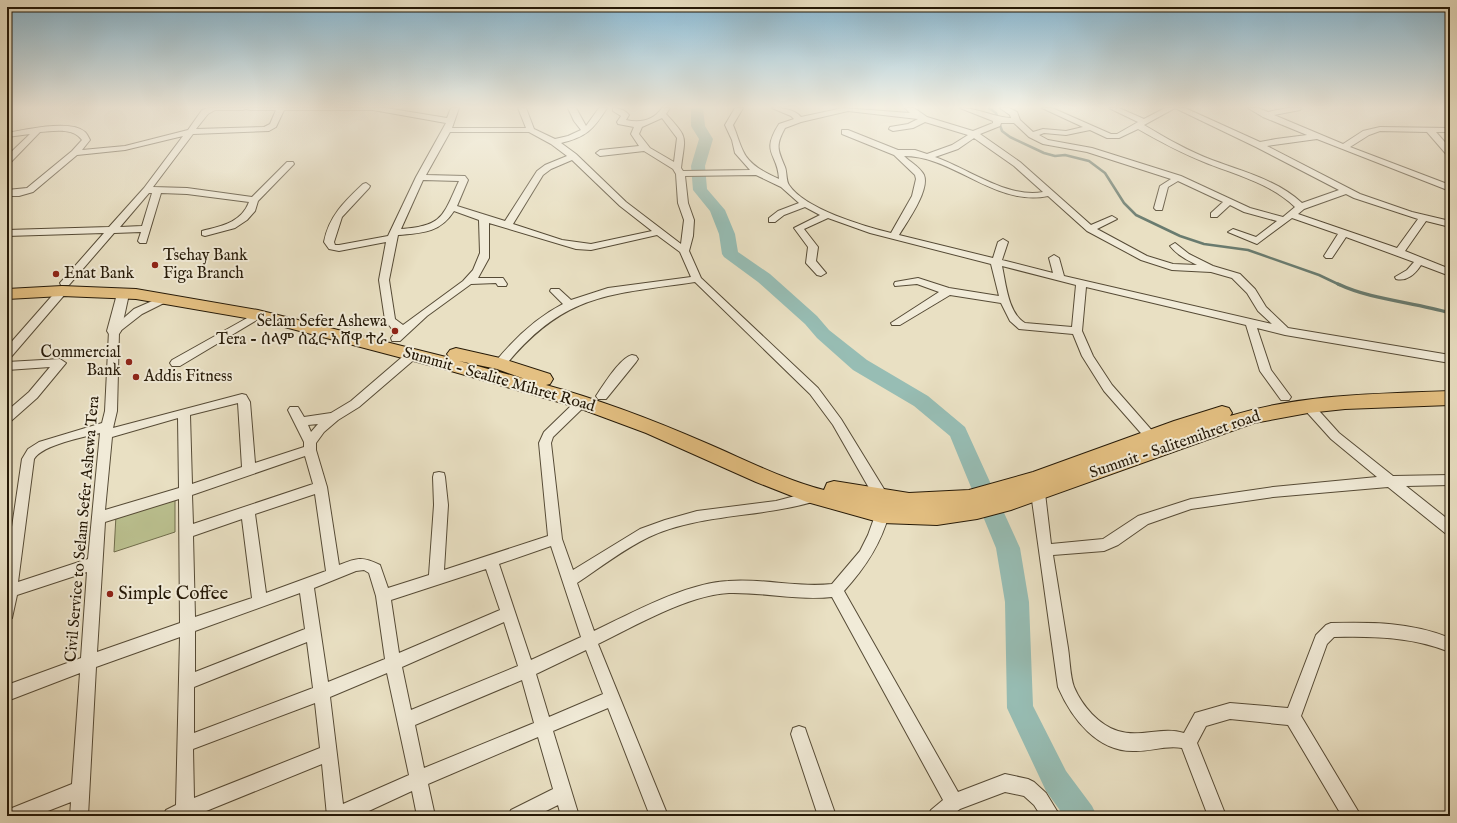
<svg xmlns="http://www.w3.org/2000/svg" width="1457" height="823" font-family="'IM FELL English','Noto Serif Ethiopic',serif">
<style>
.green{fill:#bbc190;stroke:#706d4c}
.lines{fill:none;stroke-linecap:round;stroke-linejoin:round}
.stream-far1{stroke:#697b6f;stroke-width:2.5}
.stream{stroke:#697b6f;stroke-width:3.5}
.river{fill:#97bdb4;fill-rule:evenodd}
.minor-casing{stroke:#564b36;stroke-width:2}
.tertiary-casing{stroke:#564b36;stroke-width:2}
.primary-casing{stroke:#251907;stroke-width:2}
.minor{fill:#f1ebd8;fill-rule:evenodd}
.tertiary{fill:#f1ebd8;fill-rule:evenodd}
.primary{fill:#e4c082;fill-rule:evenodd}
.poi-dot{fill:#8f2418;stroke:#f1ebd8;stroke-width:1.5}
.labels{text-anchor:middle;dominant-baseline:central;stroke-width:4;stroke-linejoin:round;paint-order:stroke}
.poi-label{font-size:16px;fill:#251907;stroke:#f1ebd8;text-anchor:start}
.street-label{font-size:16px;fill:#251907;stroke:#f1ebd8}
.near-poi-label{font-size:19px;fill:#251907;stroke:#f1ebd8;text-anchor:start}
</style>
<rect width="100%" height="100%" fill="#e9e0c3"/>
<filter id="stains"><feTurbulence type="fractalNoise" baseFrequency=".005" numOctaves="4"/><feColorMatrix values="0 0 0 0 .2 0 0 0 0 .09 0 0 0 0 .02 0 0 0 .5 -.17"/></filter>
<radialGradient id="worn" r=".72"><stop offset=".6" stop-color="#630" stop-opacity="0"/><stop offset="1" stop-color="#630" stop-opacity=".3"/></radialGradient>
<path class="green" d="M175,497V532L114,552L116,515Z"/>
<g class="lines">
<path class="stream-far1" d="M989,108L996,113L1002,131L1010,137L1044,153L1055,156L1065,155L1089,161L1105,173L1124,203L1136,215L1180,236L1204,244L1248,250L1319,275L1340,285"/>
<path class="stream" d="M1338,284C1372,300 1413,302 1450,313"/>
<path class="river" d="M691,108H703L705,126L713,139L705,166L707,189L725,210L735,234L738,252L770,274L817,316L829,330L867,360L928,396L965,427L1020,548L1029,602L1033,706L1066,771L1092,806L1097,816H1064L1046,791L1007,708L1005,602L996,548L950,436L914,406L853,370L817,338L805,324L758,282L724,257L722,254L719,234L710,211L693,190L691,166L699,139L691,126Z"/>
<g class="minor-casing">
<path id="minor" d="M208,108H386L447,118L451,108H459L452,128H526L518,108H526L534,129L555,139L568,136L581,130L574,121L568,108H576L586,126L599,108H607C593,130 586,137 561,143L576,154L626,202L681,244L684,220L678,203L676,174L673,169L644,151L600,156L596,153L600,150L639,146L631,134L634,127L618,124L617,122L621,116L613,111V108C619,108 625,110 629,115L626,120C640,123 653,121 662,108H670L666,114C689,139 685,135 681,168L683,171L750,170L735,153L732,140L725,125L735,108H743L733,125C737,134 739,143 743,151C749,165 766,173 779,179C778,153 760,154 779,124L794,119L791,116L772,108C783,108 794,109 801,117L843,108L910,113L905,108H914L927,117L973,131L993,123V121L960,108C979,108 993,117 1011,118L1010,115L1000,108H1009L1017,112L1020,120L1033,132L1043,129L1066,131L1083,127L1042,108H1052L1111,134H1117L1138,122L1109,108H1119L1144,119L1165,108H1175L1144,125C1166,138 1188,151 1212,160C1244,172 1277,180 1302,203L1339,190L1256,147L1175,108H1185L1260,142L1276,139L1307,135L1263,117L1248,108H1258L1268,112L1287,108H1301L1300,110L1274,115L1343,144L1363,131L1380,127L1450,128V132H1436L1450,148V156L1447,155L1427,132L1380,131L1369,135L1350,147L1450,185V191L1317,139L1267,146L1360,194L1412,212L1450,221V227L1426,221L1405,251L1450,269V276L1421,265C1416,273 1407,282 1396,279L1395,277L1407,270L1414,262L1346,237L1332,258H1326L1324,256L1338,234L1292,218L1257,244L1228,232L1233,229L1256,237L1277,221L1244,212L1230,205L1217,217H1211V213L1223,202L1178,181L1168,187L1162,210H1156L1154,208L1160,186L1171,179L1087,152L1043,144L1029,137L1014,123H1001L1000,126L980,134L1020,162L1091,225L1112,216L1117,219L1097,229L1147,256L1173,264L1197,265C1187,260 1177,255 1170,246L1175,243L1189,254L1213,266L1240,274L1255,289L1266,307L1288,328L1450,355V363L1285,335L1257,328L1271,370L1291,397L1289,400H1281L1260,371L1246,325L1086,287L1082,331L1093,356L1112,385L1155,434L1157,437L1155,440H1147L1104,391L1082,356L1073,334L1019,329L1010,321L1001,303L950,295L900,325H892L891,323L939,292L917,284L895,286L894,284L895,282L918,278L949,288L999,296L991,264L870,233L828,218L804,229L818,247L816,261L826,273L821,276L817,275L806,263L808,247L794,228L820,215L805,207L784,215L775,222H769V218L778,211L799,203L781,187L756,175L685,176L688,203L694,220L693,236L689,251L701,278L818,388L841,419L887,494L889,498L887,502L882,503L877,502L833,425L810,394L695,282C608,295 564,293 504,367H496L494,364L496,361C515,338 536,318 563,304L550,291L551,289H559L571,300L608,288L691,277L680,252L657,235L591,250L576,249L489,223V258L478,278H503L507,284L506,286H498L496,283L471,284L427,316L400,341H392L391,338L397,330L392,329L385,320L379,280L386,242L339,251L329,249L324,242C329,216 344,202 363,184L366,183L370,186L369,188L342,217L334,242L335,245H339L388,236L416,177L446,123L373,110H284L276,127L269,131L193,134L153,187L187,188L252,197L287,162H293L294,164L258,201L255,211L247,220L235,228L205,236L202,235V231C221,226 241,223 249,202L187,194L161,193L146,243H140L138,241L141,232L114,233L69,285H61L60,283L104,233L7,236V230L109,227L144,188L183,136L125,150L77,155L33,192L19,196H7V190L27,188L72,151L82,140C73,127 53,131 40,132L10,163L7,164V156L30,134L7,137V133C25,130 70,119 85,132C87,134 89,138 90,140L82,150L125,146L188,130L202,110ZM246,109L250,110H276L270,124L264,127L196,129L208,114L215,110H243ZM848,111L918,119L908,124L890,127L889,129L893,131L913,128L925,122L968,135L952,145L927,154L915,150H898L848,130H842V134L894,155L915,175L916,179L912,196L891,233C863,226 805,209 789,185C786,181 787,172 785,167C778,150 775,146 785,128L801,122ZM662,118L677,138L674,162L650,148L639,134L642,127ZM1138,129C1159,141 1181,153 1204,162C1236,175 1270,183 1295,207L1283,217L1250,208L1181,176L1092,148L1048,140L1039,135L1044,133L1066,135L1090,130L1107,138H1119ZM450,132H529L551,144L567,156L545,165L537,171L505,221L457,206L468,180L465,176L426,175ZM974,138L1014,166L1043,192C1008,199 967,168 935,157L958,149ZM904,156C954,156 995,207 1048,196L1087,231L1141,260L1172,270L1211,272L1232,278L1247,293L1258,311L1272,324L1064,276L1059,258L1054,255L1049,258L1053,273L1002,260L1008,242L1003,239L998,242L993,258L899,235C907,222 930,190 924,175C920,167 910,162 904,156ZM572,160L620,206L652,231L591,244L562,240L513,224L543,175L551,169ZM423,180L459,181C443,215 444,226 401,229ZM149,193H152L142,226L120,227ZM1346,194L1354,198L1418,219L1397,248L1298,214L1304,209ZM454,211L479,220L480,253L473,270L463,281L403,325L395,319L389,280L398,235C422,233 440,233 454,211ZM1002,266L1076,285L1072,327L1025,323C1008,313 1006,284 1002,266Z
M62,288L66,289L67,291L66,293L11,357L7,358V347L58,289Z
M166,295L170,296L171,298L170,300L142,314L119,332L117,411L113,428L242,394L246,395L250,402L255,463L304,447V442L288,410L290,407H298L304,417L331,413L351,401L408,352H416L418,355L416,358L359,407L338,420L324,432L316,443V450L327,487L339,565C357,558 362,556 380,565L388,588L429,575L434,505L433,477L434,473L439,472L444,473L445,477L448,505L444,570L548,536L539,443L544,432L578,399H586L588,402L586,405L553,437L551,443L562,539L573,570L640,529L665,520L697,511L776,501L814,491L819,492L821,496L819,500C764,518 700,513 649,537C624,549 601,567 577,583L594,631C632,613 686,583 728,581C763,578 798,588 832,584L860,551L868,535L877,510L882,509L887,510L889,514C881,544 865,568 844,591L958,792L1005,774L1028,779L1034,782L1046,793L1060,816H1041L1034,805L1024,796L1005,792L960,809L951,816H928L931,810L943,800L832,597C798,601 763,592 729,593C688,595 635,626 598,644L668,816H650L608,708L553,731L579,816H561L558,805L536,816H508L511,810L553,789L538,737L428,784L435,816H417L412,791L358,816H327L322,764L194,816H163L166,810L176,805L180,637L96,667L88,816H70L71,802L35,816H7V810L72,784L80,673L7,701V685L81,658L87,572L17,595L12,618L7,620V561L22,459L28,449L39,442L102,423L105,411L109,331L134,309ZM238,403L242,467L192,484L190,415ZM178,418L179,488L105,510L112,437ZM318,424L311,432L308,425ZM100,433L88,559L18,582L34,459C42,445 84,437 100,433ZM305,456L313,484L193,524L192,495ZM315,494L326,571L266,593L255,514ZM179,499L180,623L97,652L105,522ZM242,519L252,598L195,617L193,536ZM551,546L581,637L531,660L499,564ZM486,569L500,610L399,653L391,600ZM364,570L369,573L376,596L385,659L328,682L314,588L356,571ZM300,593L305,629L195,672V631ZM504,622L518,666L411,710L402,667ZM307,642L313,688L194,733V687ZM586,650L603,694L549,717L536,674ZM387,673L409,775L343,804L330,697ZM522,680L534,723L424,768L415,725ZM315,703L320,748L194,798L193,749Z
M258,312L262,313L263,315L262,317L180,366H172L170,363L172,360Z
M632,355L636,356L638,359L636,362L606,399H598L596,396L598,393C605,383 620,358 632,355Z
M60,359L66,363L37,398L11,421L7,422V411L29,392L50,367L7,370V362Z
M1308,402L1312,403L1339,433L1393,476L1450,475V485L1406,486L1450,521V535L1445,533L1388,487L1273,497L1191,509L1148,524L1118,545L1104,551L1053,555C1058,586 1063,617 1068,648C1070,661 1070,676 1074,687C1082,706 1099,725 1118,731C1141,738 1162,726 1184,733L1195,713L1230,703L1288,708L1316,635L1326,625L1331,623C1372,622 1412,622 1450,638V652C1412,637 1375,636 1334,637L1327,644L1301,716L1361,816H1342L1288,725L1230,719L1206,726L1197,743L1226,816H1208L1182,748C1167,745 1152,751 1136,751C1098,753 1072,719 1058,687L1031,493L1033,489L1038,488L1043,489L1045,493L1051,544L1103,539L1138,516L1191,499L1273,487L1377,477L1331,439L1304,409L1302,406L1304,403Z
M799,726L805,728L807,734L836,816H818L791,734L793,728Z"/>
</g>
<g class="tertiary-casing">
<path id="tertiary" d="M123,290L128,291L129,294L121,331L119,334H109L107,331L117,294L118,291Z"/>
</g>
<g class="primary-casing">
<path id="primary" d="M62,286L136,289L258,310L450,358L447,354L450,350L456,348L500,358L550,374L553,379L550,384L546,385C601,400 653,420 706,443C744,459 784,480 824,490L827,483L834,481L909,493L969,490L1033,472L1174,421L1222,406L1229,408L1232,413L1230,416C1301,394 1376,394 1450,391V405L1345,409L1308,413L1254,423L1011,510L977,519L937,525L882,523L807,502L756,482L646,433L576,407L444,369L258,320L136,299L62,296L7,299V289ZM459,361L497,369L525,379Z"/>
</g>
<use href="#minor" class="minor"/>
<use href="#tertiary" class="tertiary"/>
<use href="#primary" class="primary"/>
</g>
<linearGradient id="sky" x2="0" y2="1"><stop stop-color="#87b8d3"/><stop offset="0.48" stop-color="#f5f1e4"/><stop offset="1" stop-color="#f5f1e4" stop-opacity="0"/></linearGradient>
<rect width="1457" height="223" fill="url(#sky)"/>
<g class="poi-dot">
<circle cx="155" cy="265" r="4"/>
<circle cx="56" cy="274" r="4"/>
<circle cx="395" cy="331" r="4"/>
<circle cx="129" cy="362" r="4"/>
<circle cx="136" cy="377" r="4"/>
<circle cx="110" cy="594" r="4"/>
</g>
<g class="labels">
<g class="poi-label">
<text x="163" y="256">Tsehay Bank<tspan x="163" dy="18">Figa Branch</tspan></text>
<text x="64" y="274">Enat Bank</text>
<text x="387" y="322" text-anchor="end">Selam Sefer Ashewa<tspan x="387" dy="18">Tera - ሰላም ሰፈር አሸዋ ተራ</tspan></text>
<text x="121" y="353" text-anchor="end">Commercial<tspan x="121" dy="18">Bank</tspan></text>
<text x="144" y="377">Addis Fitness</text>
</g>
<g class="street-label">
<text transform="translate(499 380) rotate(16)">Summit - Sealite Mihret Road</text>
<text transform="translate(1175 445) rotate(-19)">Summit - Salitemihret road</text>
<text transform="translate(83 529) rotate(-85)">Civil Service to Selam Sefer Ashewa Tera</text>
</g>
<g class="near-poi-label">
<text x="118" y="594">Simple Coffee</text>
</g>
</g>
<rect width="1457" height="823" fill="none" stroke="#e9e0c3" stroke-width="24"/>
<rect x="8" y="8" width="1441" height="807" fill="none" stroke="#251907" stroke-width="2"/>
<rect x="12" y="12" width="1433" height="799" fill="none" stroke="#251907"/>
<rect width="100%" height="100%" filter="url(#stains)"/>
<rect width="100%" height="100%" fill="url(#worn)"/>
</svg>
